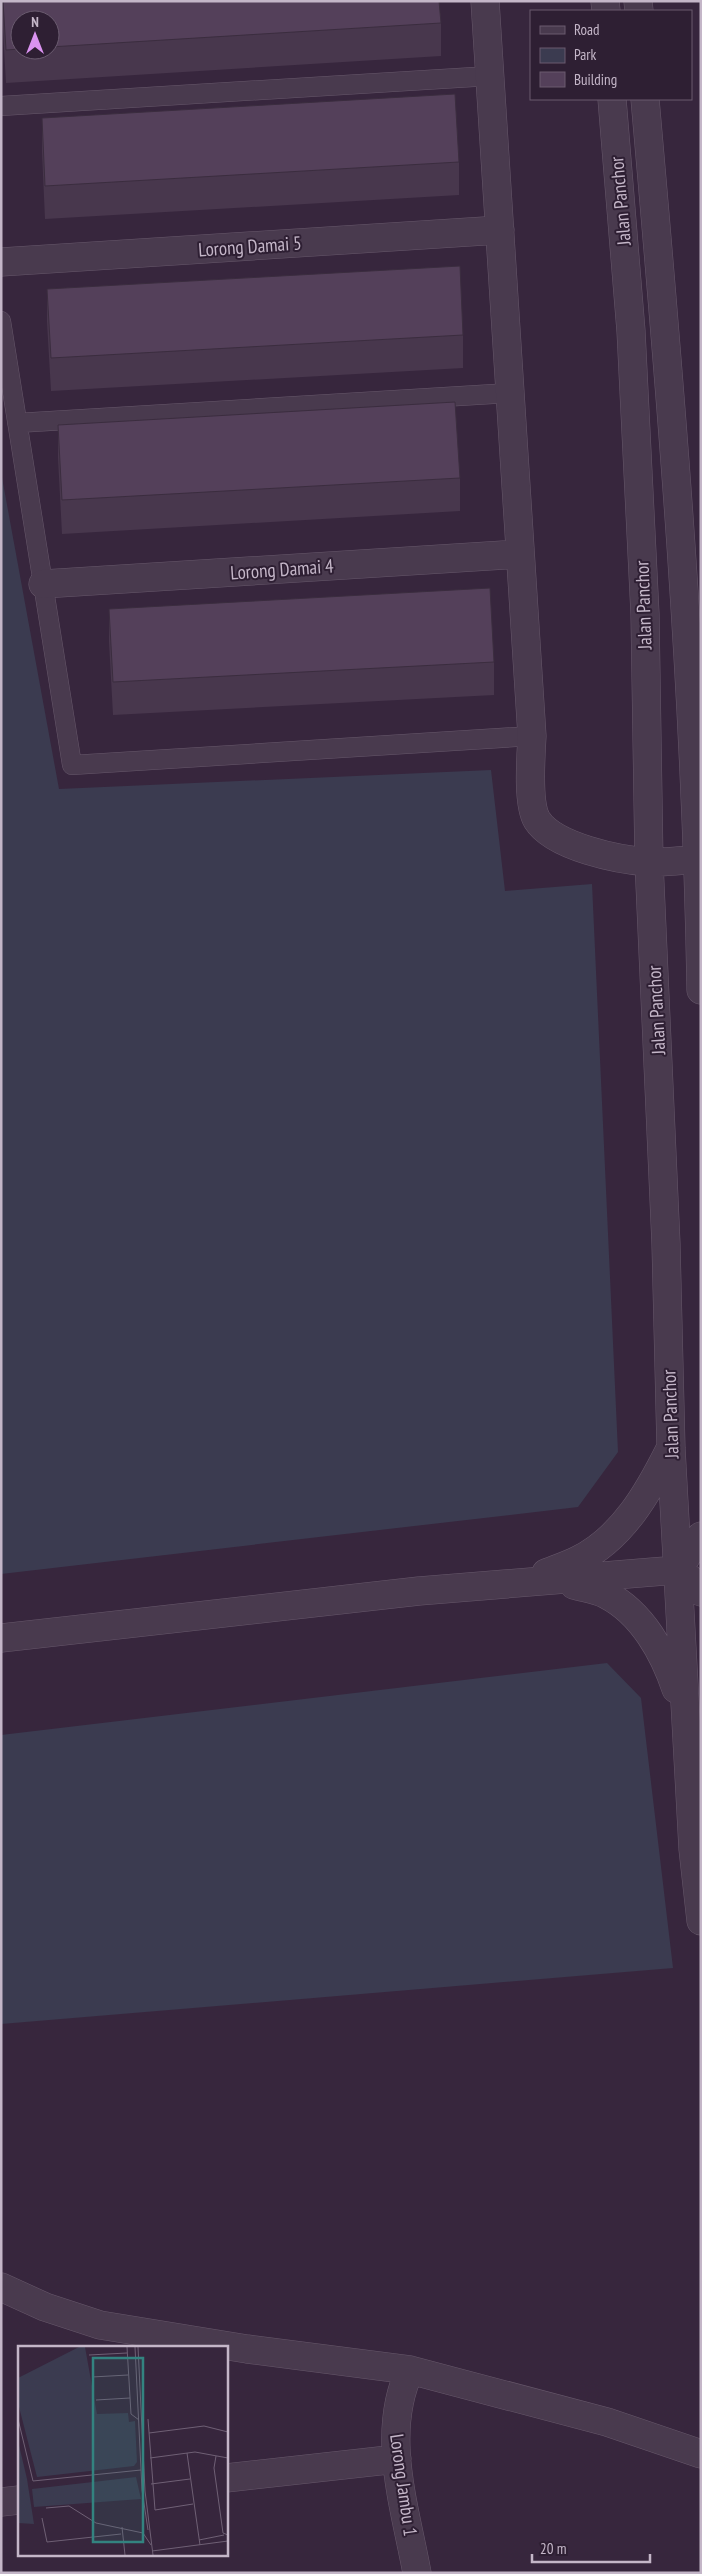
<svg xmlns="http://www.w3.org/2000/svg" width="702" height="2574" font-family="'PT Sans Narrow',sans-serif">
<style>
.green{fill:#3b3b50}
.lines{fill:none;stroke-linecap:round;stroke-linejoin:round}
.service-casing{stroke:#67586b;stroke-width:20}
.minor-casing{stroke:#67586b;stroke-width:29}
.service{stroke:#493a4e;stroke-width:19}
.minor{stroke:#493a4e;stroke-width:28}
.wall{fill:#48374d;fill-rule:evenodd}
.building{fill:#54405a;stroke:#3b2d3f}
.labels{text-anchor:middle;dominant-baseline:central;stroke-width:4;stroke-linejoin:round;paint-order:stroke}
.street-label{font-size:19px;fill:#c4b6c8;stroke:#2e1f33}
.inset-road{fill:none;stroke:#6f6075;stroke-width:1}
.view{fill:#338380;fill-opacity:0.15;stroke:#338380;stroke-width:2.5}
.inset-edge{fill:none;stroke:#c4b6c8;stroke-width:2.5}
</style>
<rect width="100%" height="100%" fill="#37263d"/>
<path class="green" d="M1,472L59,789L491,770L505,891L592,884L618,1452L578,1507L1,1574Z
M607,1663L641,1698L673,1968L1,2024V1735Z"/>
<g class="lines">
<g class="service-casing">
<path id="service" d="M1,106L490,76
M1,321L72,765L532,736
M17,423L510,393"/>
</g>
<g class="minor-casing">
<path id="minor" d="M485,1L532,736C531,756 527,803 537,820C554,847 619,860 649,862C665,863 683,860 699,859
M605,1L606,11
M638,1L639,11
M612,99L631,331L645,614L649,862L666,1244L671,1448L693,1849L701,1921
M645,99C671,395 696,693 701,990
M1,262L500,230
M43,584L520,554
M677,1570L701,1536
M546,1573C556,1569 568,1565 578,1560C623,1538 649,1491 670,1449
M574,1585C584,1588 597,1589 607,1595C642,1613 664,1653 676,1689
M1,1638L419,1591L677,1570L690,1579L701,1592
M1,2287L45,2307L100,2325L247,2349L410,2370L607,2422L701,2454
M410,2370C380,2433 405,2507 417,2573
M226,2478L397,2459
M1,2502L19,2500"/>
</g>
<use href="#service" class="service"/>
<use href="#minor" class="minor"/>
</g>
<path class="wall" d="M2,1H439L441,23V56L6,83L2,15ZM20,20H50V50H20Z
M42,118L459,162V195L45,219L42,152Z
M47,289L463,335V368L51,391L47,322Z
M58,425L460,478V511L62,534L58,458Z
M109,609L494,662V695L113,715L109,642Z"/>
<path class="building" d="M3,1H439L441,23L50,47V20H20V49L6,50Z
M455,94L459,162L45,186L42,118Z
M460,266L463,335L51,358L47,289Z
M455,402L460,478L62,500L58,425Z
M490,588L494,662L113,682L109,609Z"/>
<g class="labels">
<g class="street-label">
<text transform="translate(620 201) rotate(-95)">Jalan Panchor</text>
<text transform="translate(250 246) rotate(-4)">Lorong Damai 5</text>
<text transform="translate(282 569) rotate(-4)">Lorong Damai 4</text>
<text transform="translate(643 605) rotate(-92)">Jalan Panchor</text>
<text transform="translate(656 1010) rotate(-93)">Jalan Panchor</text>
<text transform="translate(670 1414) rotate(-92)">Jalan Panchor</text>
<text transform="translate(404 2485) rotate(82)">Lorong Jambu 1</text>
</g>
</g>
<g transform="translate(18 2346)">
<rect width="210" height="210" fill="#37263d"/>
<path d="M61,1H67L79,68L110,67L111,76L117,75L119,116L116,120L19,131L0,57V32ZM0,95L9,133L16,178L0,177ZM118,131L123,153L16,161L14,143Z" fill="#3b3b50"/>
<path class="inset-road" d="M109,1L113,68L121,74M117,1L124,144L130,184M120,1L127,145L135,209M71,9L109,7M74,31L110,29M78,54L112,52M0,73L15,135L123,124M130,73L137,164L175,158M131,87L186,80L210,86M169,107L182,199M198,110L196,122L205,187L210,189M132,112L177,106L210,112M133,138L172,133M28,162L51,160L78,177L125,187L133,199M24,172L29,196L103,188M104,181L107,209M181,194L206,189M134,205L210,195"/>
<path class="view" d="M75,12H125V196H75Z"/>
<rect width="210" height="210" class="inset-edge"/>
</g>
<rect width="702" height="2574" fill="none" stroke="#c4b6c8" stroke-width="5"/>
<rect x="530" y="10" width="162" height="90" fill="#2e1f33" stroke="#6a5b6f"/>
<rect x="540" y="26" width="25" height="8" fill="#493a4e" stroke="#6a5b6f"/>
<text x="574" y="35" font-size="15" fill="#c4b6c8">Road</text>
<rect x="540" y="48" width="25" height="15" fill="#3b3b50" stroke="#6a5b6f"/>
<text x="574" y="60" font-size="15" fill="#c4b6c8">Park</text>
<rect x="540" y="72" width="25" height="15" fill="#54405a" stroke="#6a5b6f"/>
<text x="574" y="85" font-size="15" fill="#c4b6c8">Building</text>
<g transform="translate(35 35)"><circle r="24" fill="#2e1f33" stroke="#6a5b6f"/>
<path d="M0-4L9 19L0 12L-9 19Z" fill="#db93f1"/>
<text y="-8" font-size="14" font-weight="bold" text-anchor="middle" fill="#c4b6c8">N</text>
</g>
<path d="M532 2554v8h118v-8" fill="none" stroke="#c4b6c8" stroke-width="2.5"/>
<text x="540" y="2554" font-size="15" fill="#c4b6c8" stroke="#2e1f33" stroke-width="4" paint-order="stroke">20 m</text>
</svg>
